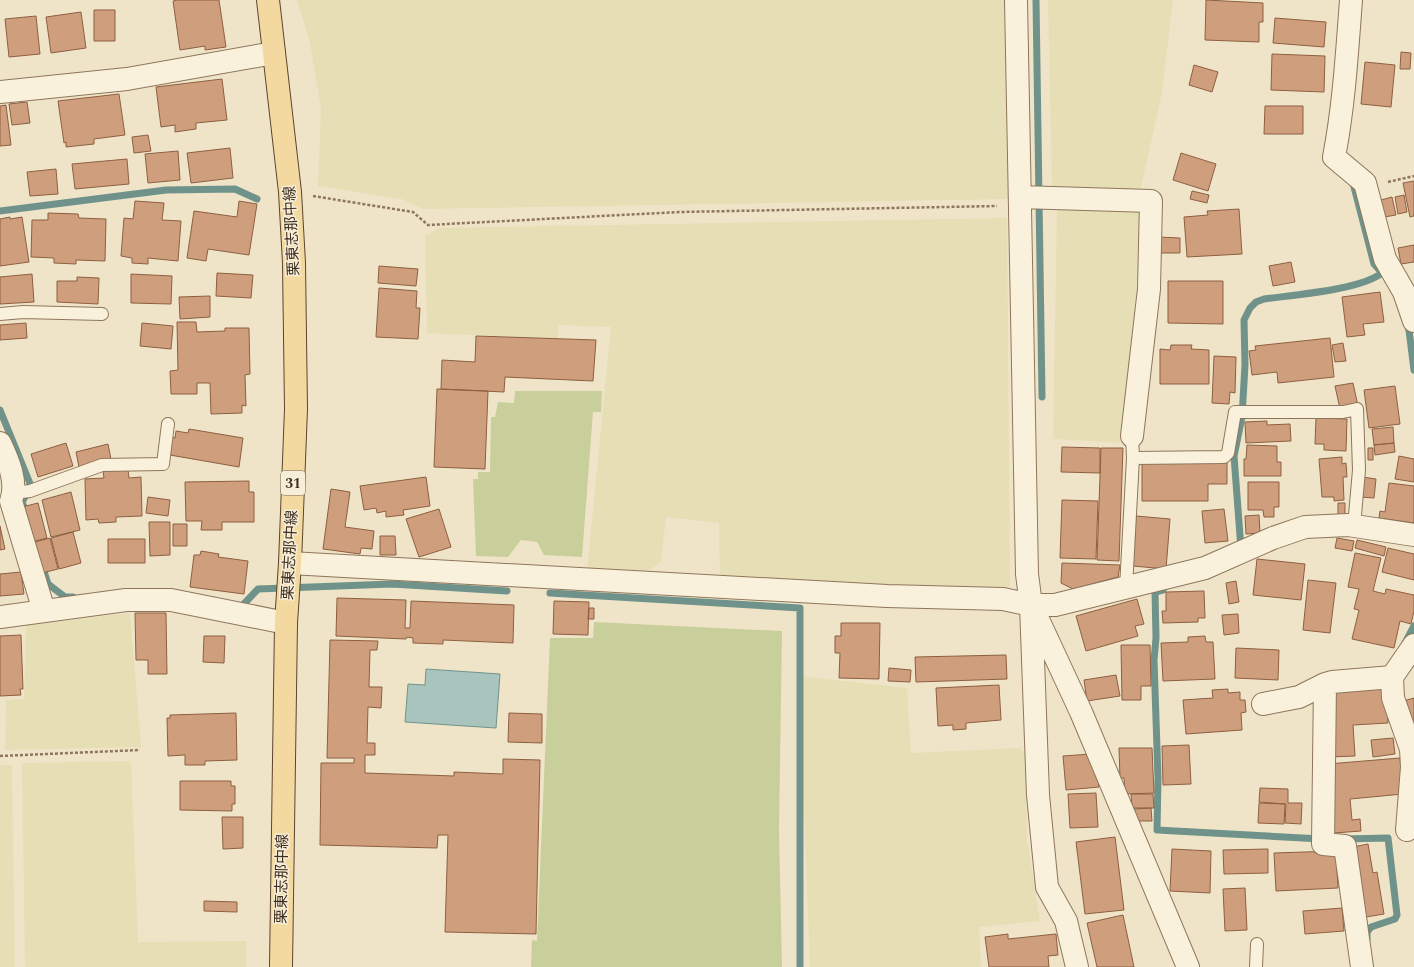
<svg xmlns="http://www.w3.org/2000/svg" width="1414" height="967" font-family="Spectral,'Noto Sans JP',serif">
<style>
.farmland{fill:#e6deb5}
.green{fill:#c9cf9b}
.water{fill:#a9c4bc;stroke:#6f938a}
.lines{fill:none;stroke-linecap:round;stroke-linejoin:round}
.stream{stroke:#6f938a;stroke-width:7}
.building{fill:#cf9f7d;stroke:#8d5f41}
.service-casing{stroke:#8d765c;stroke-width:14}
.minor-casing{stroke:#8d765c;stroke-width:24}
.primary-casing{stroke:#5b4430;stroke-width:24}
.path{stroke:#8d765c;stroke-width:2.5;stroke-dasharray:3 2;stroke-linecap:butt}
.service{stroke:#faf1dc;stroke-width:12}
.minor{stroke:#faf1dc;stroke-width:22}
.primary{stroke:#f3d9a0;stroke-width:22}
.labels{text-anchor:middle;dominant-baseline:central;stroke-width:3;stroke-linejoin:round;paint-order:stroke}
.shield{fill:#f7eed8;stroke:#756857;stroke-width:1}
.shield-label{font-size:14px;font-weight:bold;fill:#3d2e20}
.street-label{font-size:15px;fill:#3d2e20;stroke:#f7eed8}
</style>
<rect width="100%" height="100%" fill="#f0e4c8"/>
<path class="farmland" d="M297,0H1007L1010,199L423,209L402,199L318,186L321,108L310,43Z
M1048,0H1173L1162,92L1140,192L1052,190Z
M1142,208L1125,443L1053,439L1057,209Z
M1007,218L1010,587L720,582L719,523L666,517L661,562L645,573L587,571L611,327L558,325V339L427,333L425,236L439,228Z
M130,613L141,747L5,750L6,700L24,699L26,625Z
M799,676L907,688L911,753L1020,748L1025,753L1027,840L1040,921L979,927L981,967H810Z
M131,761L138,942L246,941V967H25L22,763Z
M0,765H12L15,967H0Z"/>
<path class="green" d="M515,391H602L601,412H593L582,557L544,555L537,542L521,540L508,557L476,556L473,479H478V472H490L491,417H495L498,402L514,403Z
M594,622L782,631L779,831L782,967H531L532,940L537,941L550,638H593Z"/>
<path class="water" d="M426,669L500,674L496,728L405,722L408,684L425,685Z"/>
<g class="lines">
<path class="stream" d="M1036,0L1042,397
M1352,179L1374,264L1382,273
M0,211L166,190L235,189L257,199
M1406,321L1409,330L1414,370
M0,410L31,486L22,502L24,507
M1241,549L1234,456L1242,417L1245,365L1244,320L1250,308L1256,302L1264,299C1293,295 1360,290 1382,273
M42,565L48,584L65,597H73
M1163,590L1155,592L1156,638L1154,660L1158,778L1157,830L1321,839
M550,593L800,608V967
M238,606L241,607L258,589L392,584L507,591
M1405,643L1414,626
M1343,839L1388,838L1397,915L1395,919L1371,927L1367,932V939"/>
</g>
<path class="building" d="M177,0H219L226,47L205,50V46L180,50L173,1Z
M1206,0L1263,3V22H1259V42L1205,40Z
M94,10H115V41H94Z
M81,12L86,48L51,53L46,17Z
M36,16L40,54L9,57L5,19Z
M1275,18L1326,22L1324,47L1273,43Z
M1401,52L1411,53L1410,69H1400Z
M1272,54L1325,56L1324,92L1271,90Z
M1365,62L1395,65L1391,107L1361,104Z
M1194,65L1218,72L1212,92L1189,85Z
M222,79L227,120L196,123V129L175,132V125L161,127L156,87Z
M119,94L125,135L94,139V144L66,147V142L64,143L58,101Z
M27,102L30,123L12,125L9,104Z
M6,105L11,145L0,146V106Z
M1265,106H1303V134H1264Z
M148,135L151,151L134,153L132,137Z
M230,148L233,178L191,183L187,153Z
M178,151L180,180L148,183L145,154Z
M1181,153L1216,164L1208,191L1173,180Z
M127,159L129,184L75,189L72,164Z
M56,169L58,194L30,196L27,172Z
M1414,181V216L1410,217L1403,183Z
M1192,191L1209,195L1207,203L1190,199Z
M1404,195L1407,212L1398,214L1395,197Z
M1392,197L1396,215L1384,217L1381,200Z
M135,201L164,203L162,220L181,221L178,261L148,258V264L132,263V258L121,256L124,218L133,219Z
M239,201L257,204L249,255L208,249L206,261L187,258L194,211L237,217Z
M1239,209L1242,254L1187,257L1184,217L1208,215L1207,211Z
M48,213L78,214L79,218L106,219L105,261L76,260V264L54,263V258L31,257L32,220H48Z
M10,217V219L22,217L29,262L0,266V219Z
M1158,237L1180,238V253H1158Z
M1414,245V262L1401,264L1398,248Z
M1291,262L1295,282L1273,286L1269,266Z
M379,266L418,269L416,286L378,283Z
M217,273L253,275L251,298L216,296Z
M32,274L34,302L0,304V277Z
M131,274L172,276L171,304L131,303Z
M77,277L99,278L98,304L57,302V281H77Z
M1168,281H1223V324L1168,323Z
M379,288L417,291L416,308H420L418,339L376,337Z
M1380,292L1384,322L1363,324L1365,335L1347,337L1342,297Z
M210,296V317L180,319L179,297Z
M177,322H196L197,332L225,331V328H249L250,374L245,375L246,406L242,405V413L211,414L210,383H197V394H171L170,371L178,370Z
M26,323L27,338L0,340V325Z
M142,323L173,326L171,349L140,346Z
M476,336L596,340L593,381L505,377L504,392L441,389L442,360L475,362Z
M1330,338L1334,377L1278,383L1277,372L1252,375L1249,351L1256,350L1255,346Z
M1343,343L1346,361L1335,362L1332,345Z
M1171,345H1192L1191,349L1209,350V384H1160V349L1170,350Z
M1214,356L1236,357L1235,393L1230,392L1229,404L1212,403Z
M1353,383L1358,406L1340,409L1335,386Z
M1395,386L1400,424L1369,428L1364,390Z
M437,389L488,391L485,469L434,467Z
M1316,418L1347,419L1346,451L1324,450V444H1315Z
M1267,421V425L1290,424L1291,441L1246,443L1245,422Z
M1393,427L1394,443L1374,445L1372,429Z
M189,429L243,438L239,467L164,454L167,436L175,438L176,431L188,433Z
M66,443L73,466L38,477L31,454Z
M1394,443L1395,452L1375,455L1374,445Z
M108,444L111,459L79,467L76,452Z
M1247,445L1277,446V462H1281V476H1244V459H1246Z
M1062,447L1100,448V473L1061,472Z
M1101,448H1123L1119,561L1097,560Z
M1368,448H1373V460H1368Z
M1399,456L1414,459V482L1395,479Z
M1342,457V464L1346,463L1347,477H1343L1344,500L1334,501V497H1322L1319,459Z
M1142,461H1227V484H1208V501H1142Z
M128,470L129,478L141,477L142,516L116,517V522L99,523L98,519L86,520L85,479L104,478L103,471Z
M426,477L430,506L403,510L404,515L386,517V511L377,513L376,508L364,510L360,486Z
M1362,477L1376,479L1374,498L1360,497Z
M249,481V492H254V522H222V530H201L202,521H186L185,482Z
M1248,482H1279V507H1274V517H1264L1263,510H1248Z
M1389,483L1414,486V523L1379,518L1380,511L1385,512Z
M331,489L350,492L345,527L374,531L372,549L361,548L360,554L323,549Z
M71,492L80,530L51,537L42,500Z
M148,497L170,500L168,516L146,513Z
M1062,500L1098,501L1096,559L1060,558Z
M38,503L47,538L31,542L22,507Z
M1338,503H1345V517H1338Z
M439,509L451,547L419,557L406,519Z
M1224,509L1228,541L1205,543L1202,511Z
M1259,515L1260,533L1246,534L1245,516Z
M1136,516L1170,519L1166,569L1133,566Z
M149,522H170V555L150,556Z
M173,524H187V546H173Z
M0,526L5,549L0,550Z
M73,532L81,563L59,569L51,538Z
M380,536H395L396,555H380Z
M50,538L58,569L42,573L35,542Z
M1337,538L1354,541L1352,551L1335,548Z
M108,539H145V563H108Z
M1357,540L1386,547L1384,556L1355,548Z
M1388,548L1414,554V580L1382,572Z
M201,551L219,554L218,557L248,561L244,594L190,587L194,555H200Z
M1355,553L1381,558L1373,591L1385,594L1386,589L1414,595V611L1411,624L1400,621L1394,648L1352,639L1359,610L1354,609L1359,589L1348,587Z
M1257,559L1305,564L1301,600L1253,595Z
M1062,563L1120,565L1118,577L1073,589L1061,583Z
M21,572L24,594L0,596V574Z
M1308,580L1336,583L1330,633L1303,630Z
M1236,581L1239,602L1229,604L1226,583Z
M1204,591L1205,618H1198V622L1163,623L1162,611H1166V592Z
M337,598L406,600L405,628H410L411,601L514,605L513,643L443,640V644L413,643V638L407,637L406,639L336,636Z
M1137,599L1144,624L1135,626L1138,636L1086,651L1076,616Z
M554,601L589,602L588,635L553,634Z
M589,608H594V619H588Z
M135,613H166L167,674H148V660H136Z
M1238,614L1239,633L1224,635L1222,615Z
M841,623H880L879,679L839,678L840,653H835V636H841Z
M21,635L23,689H20L21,695L0,696V636Z
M204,636H225L224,663L203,662Z
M1205,636L1206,642H1213L1215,679L1163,681L1161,643L1188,642V637Z
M330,640L378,641L377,650H370L369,687H382L381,708L368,707L367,743H375V755H365V773L454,776V772L503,774V759L540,760L536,934L445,932L448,835H438L437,848L320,845L321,763H354V758H327Z
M1121,645H1150L1151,686H1141V700H1122Z
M1236,648L1279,650L1278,680L1235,678Z
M1006,655L1007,679L916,682L915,657Z
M889,668L911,670L910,682L888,681Z
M1116,675L1120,696L1087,701L1084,680Z
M999,685L1001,720L966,723V729L953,730V725L938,726L936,688Z
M1387,688L1388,723L1353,725L1355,756L1329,757V691Z
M1228,689V693L1240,692V700H1245L1246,712L1241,713L1242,730L1186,734L1183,700L1213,698L1212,690Z
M1414,698V735L1403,701Z
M236,713L237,760L205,761V765H185V755L168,756L167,718H170V715Z
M509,713L542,714V743L508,742Z
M1393,738L1395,754L1373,757L1371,740Z
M1189,745L1191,784L1163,785L1162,746Z
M1119,748H1152L1154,793L1125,794L1124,778H1120Z
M1091,754L1092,767H1097L1099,787L1066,790L1063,756Z
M1400,758L1403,794L1350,799L1352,820L1360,819L1361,831L1334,833L1328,764Z
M180,781H231V786H235V804H232V811L180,810Z
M1260,788L1288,789V803H1302L1301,824L1285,823L1286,804L1259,802Z
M1096,793L1098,827L1070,828L1068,794Z
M1131,794H1153L1154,808H1132Z
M1259,803L1285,804L1284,824L1258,823Z
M1151,808L1152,821H1134V809Z
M222,817H243V848L223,849Z
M1115,837L1124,910L1085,914L1076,842Z
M1368,844L1373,873L1377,872L1384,914L1360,918L1348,848Z
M1172,849L1211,851L1210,893L1170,891Z
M1268,849V873L1224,874L1223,850Z
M1336,851L1338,888L1276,891L1274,853Z
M1245,888L1247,930L1225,931L1223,889Z
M204,901L237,902V912L204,911Z
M1342,908L1344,931L1305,934L1303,911Z
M1123,915L1134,967H1097L1087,923Z
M1008,934V939L1056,934L1058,955L1048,956L1049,967H989L985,937Z"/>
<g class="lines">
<g class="service-casing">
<path id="service" d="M0,314L23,312L102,314
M1133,458L1224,457L1228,453L1235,412H1343L1357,409L1359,470L1354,526
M14,493L30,491L102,465L163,464L168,424
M1126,588L1133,458L1132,436
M1256,967L1257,944"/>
</g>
<g class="minor-casing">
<path id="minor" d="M1016,0L1027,574L1031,605L1038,795L1047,887L1066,921L1077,967
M1351,0C1347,53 1344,105 1334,157L1365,183L1385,259L1404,292L1414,321
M0,92L127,79L274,53
M1020,197L1151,201L1149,289L1132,436
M0,443C8,460 18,482 11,501L44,611
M290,563L887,596L1003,599L1031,605H1055L1205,568L1273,538L1305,527L1348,525L1414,535
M1035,613L1081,712L1188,967
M0,617L126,600H171L286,623
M1392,677L1393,698L1411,749L1412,767L1407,830
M1263,704L1299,697L1325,684
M1362,967L1345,846L1323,844L1325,684L1332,682L1392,677L1414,645"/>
</g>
<g class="primary-casing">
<path id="primary" d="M268,0L290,192L294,263L296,409L290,563L286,623L281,967"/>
</g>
<path class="path" d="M1388,182L1414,176
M313,196L413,212L428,225L679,212L997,206
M0,756L140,750"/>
<use href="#service" class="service"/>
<use href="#minor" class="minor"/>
<use href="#primary" class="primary"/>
</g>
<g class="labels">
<rect class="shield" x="281" y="471" width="24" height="24" rx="3"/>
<g class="shield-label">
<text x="293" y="483">31</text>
</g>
<g class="street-label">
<text transform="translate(292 231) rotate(-93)">栗東志那中線</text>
<text transform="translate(290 555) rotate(-87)">栗東志那中線</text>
<text transform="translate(282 879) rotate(-89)">栗東志那中線</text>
</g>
</g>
</svg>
